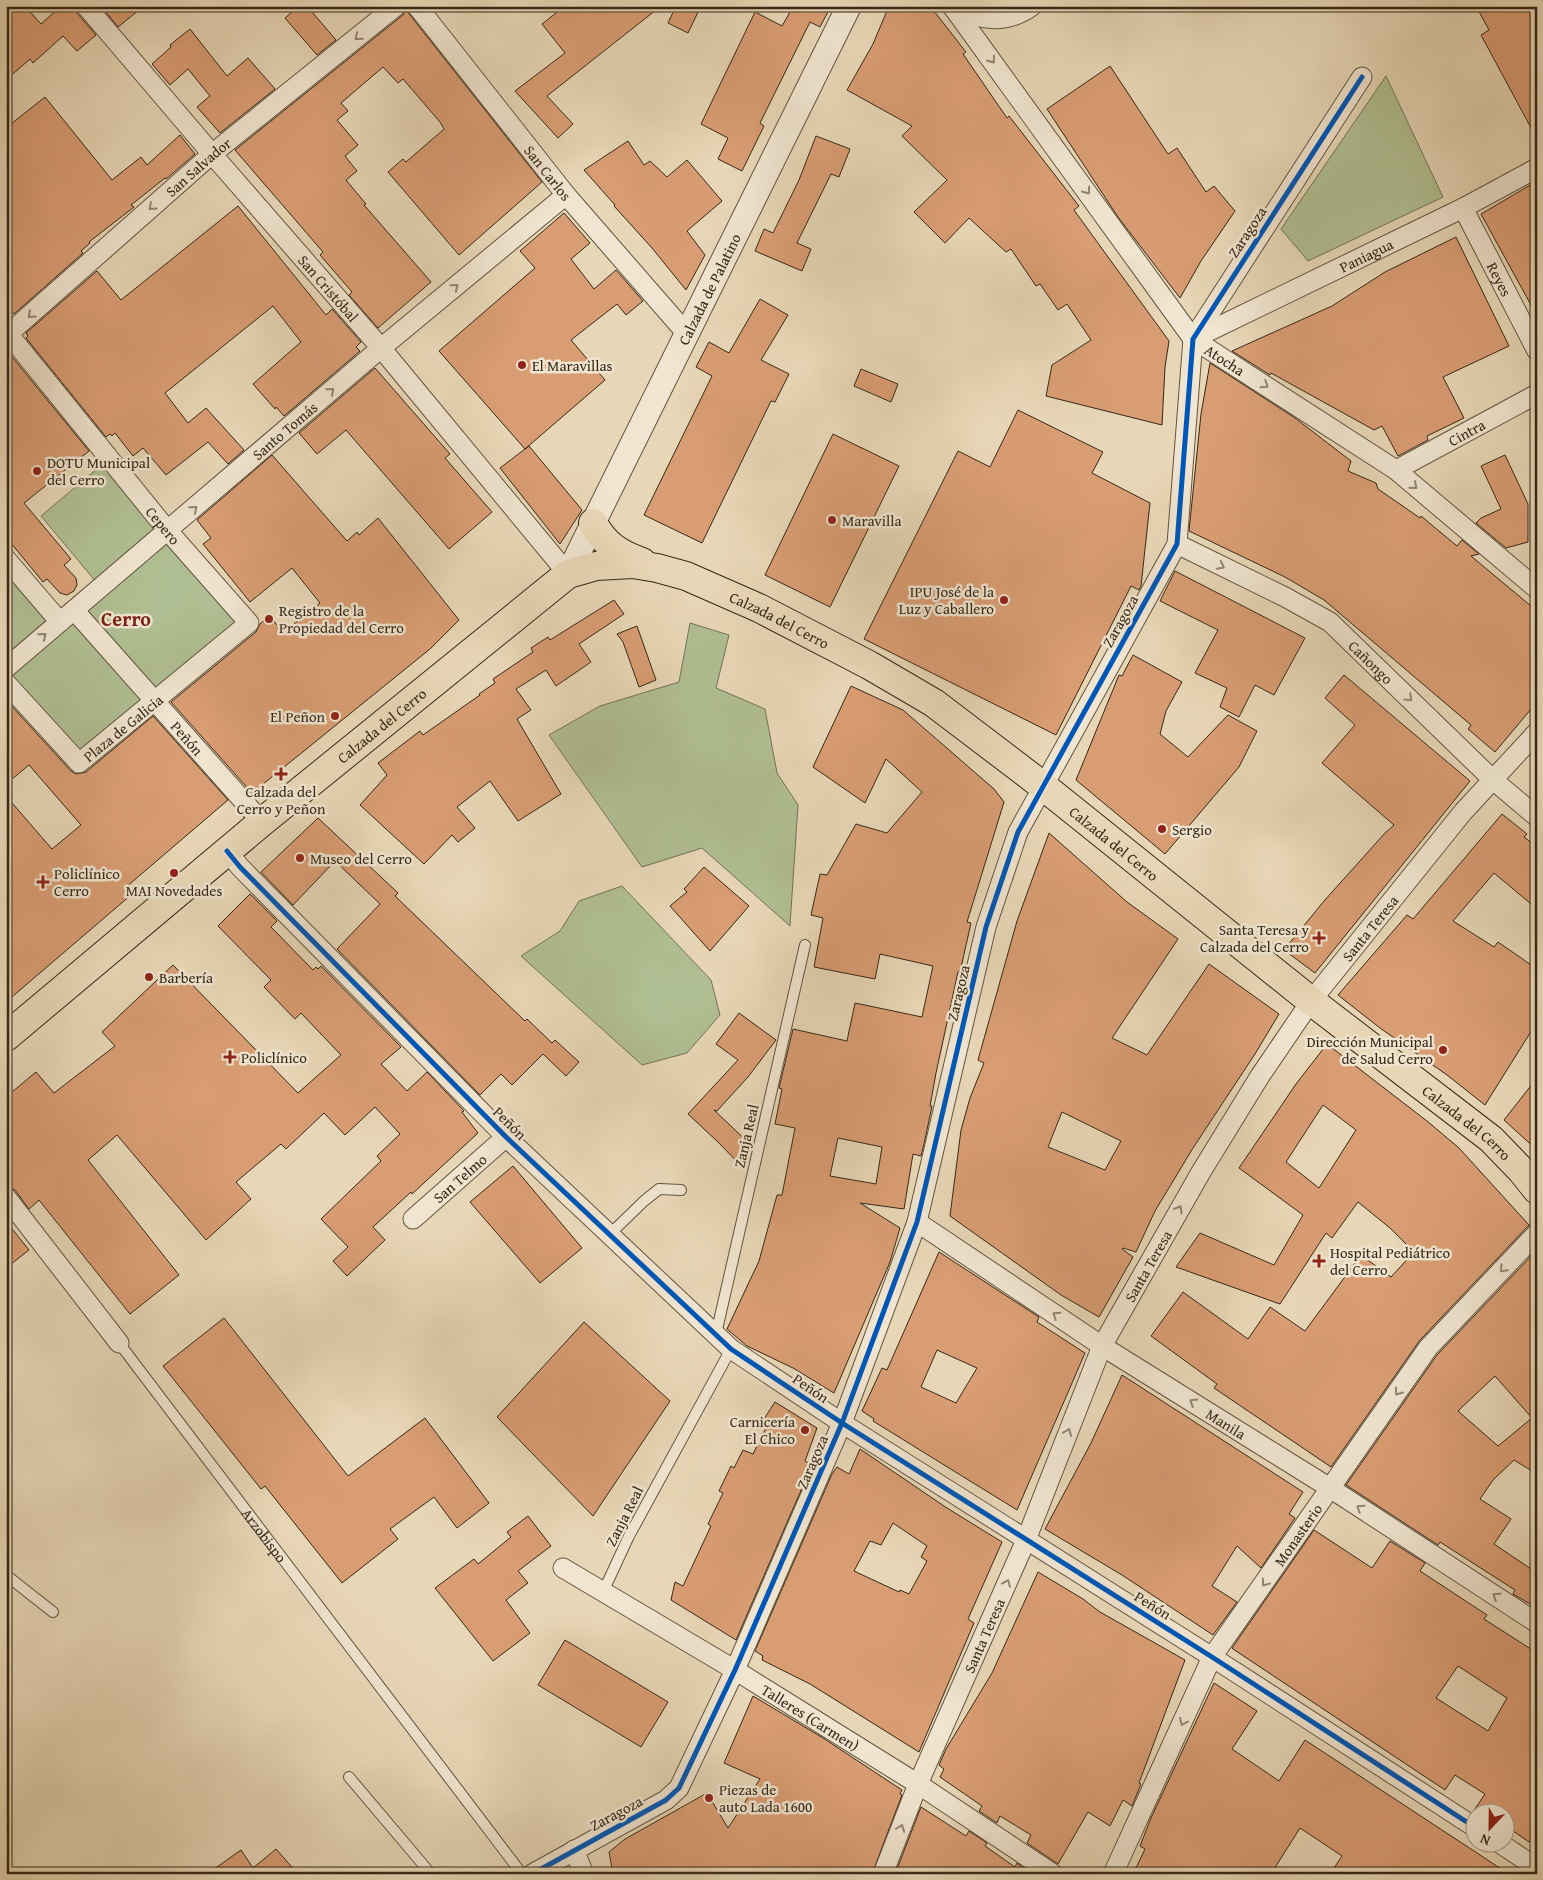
<svg xmlns="http://www.w3.org/2000/svg" width="1543" height="1880" font-family="'Gentium Book Plus',serif">
<style>
.green{fill:#b0bf93;stroke:#737455}
.building{fill:#d99d73;stroke:#362817;fill-rule:evenodd}
.lines{fill:none;stroke-linecap:round;stroke-linejoin:round}
.service-casing{stroke:#62543f;stroke-width:12}
.minor-casing{stroke:#62543f;stroke-width:21}
.tertiary-casing{stroke:#62543f;stroke-width:26}
.primary-casing{stroke:#362817;stroke-width:30}
.service{stroke:#f0e5d0;stroke-width:10}
.minor{stroke:#f0e5d0;stroke-width:19}
.tertiary{stroke:#f0e5d0;stroke-width:24}
.primary{stroke:#e8d7b7;stroke-width:28}
.cycleway-casing{stroke:#f0e5d0;stroke-width:8}
.cycleway{stroke:#0057b8;stroke-width:5}
.oneway{stroke:#938674}
.poi-dot{fill:#8f2418;stroke:#f0e5d0;stroke-width:2}
.labels{text-anchor:middle;dominant-baseline:central;stroke-width:5;stroke-linejoin:round;paint-order:stroke}
.street-label{font-size:15px;fill:#362817;stroke:#f0e5d0}
.poi-label{font-size:15px;fill:#362817;stroke:#f0e5d0;text-anchor:start}
.district-label{font-size:20px;font-weight:bold;fill:#7a1f14;stroke:#f0e5d0}
</style>
<rect width="100%" height="100%" fill="#e8d7b7"/>
<filter id="stains"><feTurbulence type="fractalNoise" baseFrequency=".004" numOctaves="4"/><feColorMatrix values="0 0 0 0 .2 0 0 0 0 .09 0 0 0 0 .02 0 0 0 .5 -.17"/></filter>
<radialGradient id="worn" r=".72"><stop offset=".6" stop-color="#630" stop-opacity="0"/><stop offset="1" stop-color="#630" stop-opacity=".3"/></radialGradient>
<path class="green" d="M1386,76L1443,197L1308,261L1281,229Z
M104,463L242,623L81,755L6,673V570L51,622L97,583L41,516Z
M690,623L729,635L716,688L765,709L777,773L798,805L790,926L702,848L642,867L549,735L600,706L679,682Z
M622,886L711,980L720,1015L687,1053L642,1065L521,956L560,931L579,901Z"/>
<path class="building" d="M6,6H25L41,24L61,6H75L77,13L96,35L77,51L63,36L33,63L30,59L6,80Z
M101,6H144L118,27Z
M299,6H307L336,40L317,55L285,18Z
M565,6H661L547,96L573,124L558,138L515,91L565,53L542,24Z
M676,6H701L688,33L668,23Z
M779,6H831L820,27L810,22L760,123L764,126L742,171L718,159L728,138L701,124L755,12L782,26L790,12Z
M889,6H930L966,52L963,54L1007,118L1009,116L1079,206L1074,210L1169,341L1165,367L1162,425L1046,396L1052,365L1091,340L1067,304L1058,310L1040,284L1036,286L1011,249L1006,252L969,218L945,243L914,212L947,180L902,136L912,126L847,90L873,44Z
M1476,6H1537V139L1481,35L1489,30Z
M406,10L542,182L459,255L388,172L403,159L406,162L444,129L440,122L403,79L398,83L383,67L341,103L348,111L337,120L358,145L345,156L357,171L346,180L366,204L364,205L431,282L378,328L349,295L352,292L320,255L323,252L235,150L403,15Z
M190,29L227,76L248,58L275,89L220,133L197,107L210,96L188,69L170,85L152,64L171,47L170,45Z
M1110,66L1168,154L1177,148L1206,192L1214,186L1235,211L1201,261L1180,298L1118,217L1047,109Z
M45,97L112,180L141,157L147,165L180,135L195,154L166,179L165,178L131,205L134,207L89,242L90,243L81,251L83,253L14,314L6,305V128Z
M816,136L850,149L839,177L831,174L797,243L811,249L802,271L755,251L764,229L773,233L799,180Z
M628,141L644,165L650,161L667,177L687,160L722,201L687,231L705,255L686,290L652,248L614,206L615,205L584,170Z
M1537,181V316L1481,214Z
M238,206L326,315L332,309L361,342L356,347L360,351L284,416L276,407L275,409L253,384L301,342L273,306L165,393L188,423L206,408L244,450L228,464L208,442L166,475L143,448L133,456L115,433L112,436L110,434L106,437L26,338L28,336L26,333L97,271L121,300Z
M564,213L590,243L571,259L594,289L616,270L643,301L626,315L617,304L571,340L605,380L525,449L439,351L535,268L520,251Z
M1456,237L1509,346L1443,377L1464,418L1427,436L1428,440L1398,456L1382,426L1374,430L1271,373L1270,375L1232,351L1332,306L1385,272Z
M760,299L788,315L761,360L789,374L775,402L771,401L702,543L644,515L712,376L696,367L709,342L729,353Z
M8,352L89,451L24,503L71,559L64,565L76,578L77,585L74,591L67,595L60,593L47,579L43,582L6,537V353Z
M1210,363L1295,418L1351,461L1348,471L1376,483L1378,489L1420,518L1421,516L1457,546L1462,540L1479,554L1471,556L1537,611V702L1495,752L1468,729L1471,725L1324,600L1285,577L1189,531L1201,414Z
M375,368L450,454L445,458L492,512L449,549L346,430L317,454L299,433Z
M861,369L898,384L891,402L854,386Z
M1018,410L1103,452L1092,473L1150,503L1141,586L1139,590L1131,586L1056,735L864,639L958,451L990,467Z
M833,434L899,466L830,607L765,575Z
M529,446L582,510L560,544L500,468Z
M272,455L347,541L357,532L359,535L378,518L459,620L430,649L252,793L171,702L256,632L260,624L270,616L283,633L320,603L292,568L250,602L203,544L211,538L197,520Z
M1505,455L1528,504V542L1506,548L1476,523L1481,518L1501,509L1481,466Z
M1175,571L1305,638L1274,695L1255,685L1239,717L1220,707L1227,688L1195,673L1218,630L1160,601Z
M614,600L624,614L579,644L591,662L556,686L546,670L516,689L531,710L517,719L561,794L518,821L490,781L457,807L475,828L458,842L452,835L424,864L360,805L387,775L378,763L420,731L423,735L480,695L479,694L495,683L493,679L533,652L531,648L548,637L550,640Z
M637,626L656,680L639,687L623,642L617,634Z
M1133,655L1182,682L1166,711L1160,734L1188,757L1228,715L1257,731L1239,767L1165,854L1076,780L1119,675L1122,676Z
M1344,675L1470,781L1315,973L1284,950L1324,901L1385,833L1394,825L1322,763L1355,725L1325,698Z
M851,686L903,710L994,789L1004,802L967,922L971,923L960,972H958L936,1073L930,1106H932L924,1144L921,1156L913,1154L904,1209L860,1203L900,1228L890,1262L834,1393L793,1368L747,1346L727,1329L759,1261L777,1195H782L795,1128L775,1124L782,1089L779,1088L793,1029L847,1041L855,1003L922,1017L933,966L880,954L875,979L814,967L823,918L811,915L820,874L827,875L856,824L887,833L922,792L886,759L865,803L813,767ZM838,1138L882,1147L876,1184L830,1176Z
M6,700L71,771L76,774L86,772L153,716L228,800L125,888L131,895L6,1002V796L52,849L81,825L29,765L6,784Z
M1502,814L1527,834L1524,837L1537,847V909L1494,873L1453,921L1494,947L1498,942L1537,969V1022L1485,1105L1447,1075L1380,1028L1338,995L1407,915L1413,919Z
M318,818L398,893L395,896L525,1021L527,1019L552,1043L555,1040L579,1062L566,1076L543,1054L512,1085L501,1074L480,1095L337,949L380,904L335,861L293,905L261,872Z
M1049,833L1127,902L1178,939L1112,1038L1147,1055L1209,964L1279,1014L1255,1054L1193,1148L1155,1211L1136,1252L1123,1248L1122,1249L1133,1257L1099,1317L1061,1295L950,1216L961,1130L970,1098L984,1063L978,1060L1017,921ZM1062,1112L1121,1141L1105,1170L1048,1147Z
M704,867L749,906L710,951L670,906L687,892L684,889Z
M250,894L277,921L271,927L313,970L316,967L318,969L321,966L401,1047L381,1064L407,1091L427,1072L464,1111L462,1112L478,1133L412,1194L411,1192L373,1227L385,1240L347,1276L333,1261L348,1247L321,1219L381,1161L377,1156L400,1134L375,1107L345,1135L324,1113L286,1149L281,1144L236,1182L251,1199L206,1240L117,1135L88,1160L179,1275L130,1314L39,1200L29,1209L15,1190L6,1186V1097L36,1072L54,1093L115,1046L102,1032L173,965L298,1093L341,1055L301,1013L295,1019L264,987L271,980L218,926Z
M739,1013L776,1040L748,1077L717,1111L714,1110L752,1146L743,1168L719,1143L688,1114L738,1060L716,1044Z
M1327,1044L1427,1121L1459,1148L1529,1225L1420,1340L1331,1467L1214,1388L1217,1384L1151,1336L1183,1292L1248,1339L1270,1307L1305,1331L1361,1255L1391,1277L1414,1252L1390,1228L1358,1202L1332,1238L1326,1233L1280,1304L1176,1267L1200,1233L1274,1265L1303,1215L1239,1168L1296,1084ZM1323,1105L1356,1130L1319,1188L1286,1162Z
M1537,1078V1150L1504,1120Z
M513,1166L582,1248L540,1283L470,1202Z
M6,1216L12,1223L9,1225L29,1250L6,1268Z
M1537,1250V1474L1514,1460L1493,1480L1480,1499L1511,1519L1494,1544L1537,1573V1608L1513,1594L1515,1590L1440,1542L1438,1545L1346,1485L1437,1355ZM1495,1376L1532,1418L1498,1446L1458,1411Z
M939,1252L1039,1317L1037,1322L1085,1353L1017,1510L873,1421L874,1419L862,1411L882,1368L887,1370ZM937,1350L977,1368L956,1403L921,1387Z
M224,1318L348,1476L425,1418L489,1503L457,1528L434,1497L390,1529L398,1539L342,1583L265,1486L261,1489L163,1366Z
M584,1322L670,1401L593,1516L497,1417Z
M1122,1375L1303,1492L1289,1514L1295,1518L1261,1568L1237,1546L1212,1586L1237,1602L1213,1635L1122,1575L1045,1529L1091,1443Z
M775,1402L817,1428L805,1461L812,1465L736,1640L671,1600L675,1582L683,1586L711,1526L708,1524L723,1493L719,1491L731,1466L734,1468L743,1450L753,1454L769,1422L764,1419Z
M860,1449L947,1508L1002,1542L968,1619L974,1623L919,1752L810,1684L762,1660L763,1656L755,1651L832,1474L837,1467L849,1474ZM893,1523L927,1546L921,1557L927,1561L909,1594L900,1590L899,1592L854,1571L870,1541L881,1545Z
M528,1516L551,1546L518,1571L528,1583L506,1600L530,1633L493,1661L435,1588L474,1559L478,1564L511,1537L507,1532Z
M1314,1530L1372,1568L1390,1541L1425,1563L1420,1571L1487,1615L1484,1619L1537,1653V1831L1529,1842L1506,1826V1812H1473L1485,1794L1455,1775L1445,1790L1233,1649L1232,1648ZM1458,1666L1507,1698L1488,1731L1436,1698Z
M1038,1572L1083,1599L1100,1612L1185,1660L1139,1783L1141,1784L1132,1806L1123,1800L1110,1826L1088,1812L1058,1864L1027,1843L1031,1835L1000,1816L997,1823L979,1811L982,1806L940,1777L944,1769L939,1765L946,1749L992,1673Z
M565,1640L668,1702L641,1747L538,1685Z
M1214,1683L1257,1711L1232,1749L1279,1781L1305,1740L1509,1874H1330L1342,1856L1300,1828L1271,1874H1133L1145,1849L1140,1846L1151,1818Z
M753,1696L823,1738L902,1790L900,1794L902,1795L872,1874H613L609,1852L625,1839L707,1793L728,1828L760,1779L724,1763Z
M921,1807L966,1836L969,1831L987,1843L985,1846L1015,1867L1017,1863L1032,1874H895Z
M276,1849L298,1874H207L241,1850L253,1868Z"/>
<g class="lines">
<g class="service-casing">
<g id="service">
<path d="M609,1235L644,1201L659,1189L681,1190"/>
<path d="M716,1334L805,945"/>
<path id="s1" d="M119,1343L522,1874"/>
<path d="M6,1575L53,1612"/>
<path d="M603,1592L629,1536L731,1349"/>
<path d="M349,1777L431,1874"/>
</g>
</g>
<g class="minor-casing">
<g id="minor">
<path id="s2" d="M86,6L212,154L381,348L568,574"/>
<path id="s3" d="M417,6L566,195L687,334"/>
<path id="s4" d="M952,6L1193,339L1396,470L1537,589"/>
<path d="M955,6C980,22 1007,24 1032,6"/>
<path id="s5" d="M1463,208L1537,351"/>
<path id="s6" d="M6,331L168,531L249,623L79,763L6,683"/>
<path id="s7" d="M6,336L212,154L396,6"/>
<path id="s8" d="M1195,338L1463,208L1537,168"/>
<path id="s9" d="M1396,470L1537,394"/>
<path id="s10" d="M1177,544L1285,597L1330,622L1492,779L1537,817"/>
<path d="M6,559L60,622"/>
<path id="s11" d="M74,610L262,822"/>
<path id="s12" d="M6,668L381,348L566,195"/>
<path d="M227,851L240,867L506,1137L731,1349L842,1423L1212,1657L1476,1828"/>
<path d="M6,1197L119,1343"/>
<path id="s13" d="M413,1219L506,1137"/>
<path id="s14" d="M917,1222L1102,1346L1330,1488L1537,1623"/>
<path id="s15" d="M563,1568L735,1670L918,1784L1053,1874"/>
<path d="M1498,1842L1537,1868L1533,1874"/>
<path d="M574,1850L584,1874"/>
<path d="M532,1874L666,1800L679,1788L735,1670L842,1423L917,1222L986,927L1018,832L1177,544L1193,339L1362,77"/>
<path id="s16" d="M883,1874L918,1784L1026,1540L1102,1346L1201,1172L1260,1076L1311,1001L1463,812L1537,732"/>
<path id="s17" d="M1113,1874L1212,1657L1428,1348L1537,1233"/>
</g>
</g>
<g class="tertiary-casing">
<g id="tertiary">
<path id="s18" d="M568,574L849,6"/>
</g>
</g>
<g class="primary-casing">
<g id="primary">
<path d="M593,523C605,545 619,554 642,562"/>
<path id="s19" d="M6,1037L262,822L568,574L596,566L633,564L657,568L686,576L759,608L869,665L934,703L1043,786L1311,1001L1491,1139L1521,1170L1537,1190"/>
</g>
</g>
<use href="#service" class="service"/>
<use href="#minor" class="minor"/>
<use href="#tertiary" class="tertiary"/>
<use href="#primary" class="primary"/>
<g class="cycleway-casing">
<path id="cycleway" d="M227,851L240,867L506,1137L731,1349L842,1423L1212,1657L1476,1828
M532,1874L666,1800L679,1788L735,1670L842,1423L917,1222L986,927L1018,832L1177,544L1193,339L1362,77"/>
</g>
<use href="#cycleway" class="cycleway"/>
</g>
<defs><path id="oneway-chevron" d="M-2-3.5L2.5 0L-2 3.5" fill="none" stroke-width="1.6" stroke-linecap="round" stroke-linejoin="round" transform="scale(1.25)"/></defs>
<g class="oneway">
<use href="#oneway-chevron" transform="translate(358 37) rotate(141)"/>
<use href="#oneway-chevron" transform="translate(992 60) rotate(54)"/>
<use href="#oneway-chevron" transform="translate(1087 191) rotate(54)"/>
<use href="#oneway-chevron" transform="translate(152 207) rotate(138)"/>
<use href="#oneway-chevron" transform="translate(455 287) rotate(-40)"/>
<use href="#oneway-chevron" transform="translate(31 315) rotate(138)"/>
<use href="#oneway-chevron" transform="translate(1265 385) rotate(33)"/>
<use href="#oneway-chevron" transform="translate(331 391) rotate(-41)"/>
<use href="#oneway-chevron" transform="translate(1414 486) rotate(40)"/>
<use href="#oneway-chevron" transform="translate(194 509) rotate(-41)"/>
<use href="#oneway-chevron" transform="translate(1221 566) rotate(27)"/>
<use href="#oneway-chevron" transform="translate(43 636) rotate(-40)"/>
<use href="#oneway-chevron" transform="translate(1409 698) rotate(44)"/>
<use href="#oneway-chevron" transform="translate(1179 1209) rotate(-60)"/>
<use href="#oneway-chevron" transform="translate(1503 1269) rotate(133)"/>
<use href="#oneway-chevron" transform="translate(1056 1315) rotate(-146)"/>
<use href="#oneway-chevron" transform="translate(1398 1392) rotate(125)"/>
<use href="#oneway-chevron" transform="translate(1193 1402) rotate(-148)"/>
<use href="#oneway-chevron" transform="translate(1068 1432) rotate(-68)"/>
<use href="#oneway-chevron" transform="translate(1360 1508) rotate(-147)"/>
<use href="#oneway-chevron" transform="translate(1007 1583) rotate(-66)"/>
<use href="#oneway-chevron" transform="translate(1265 1583) rotate(125)"/>
<use href="#oneway-chevron" transform="translate(1496 1596) rotate(-147)"/>
<use href="#oneway-chevron" transform="translate(1183 1722) rotate(115)"/>
<use href="#oneway-chevron" transform="translate(901 1828) rotate(-69)"/>
</g>
<g class="poi-dot">
<circle cx="522" cy="365" r="5"/>
<circle cx="37" cy="471" r="5"/>
<circle cx="832" cy="520" r="5"/>
<circle cx="1004" cy="600" r="5"/>
<circle cx="269" cy="619" r="5"/>
<circle cx="335" cy="716" r="5"/>
<path d="M278.5 766.5h5v5h5v5h-5v5h-5v-5h-5v-5h5z"/>
<circle cx="1162" cy="829" r="5"/>
<circle cx="300" cy="858" r="5"/>
<circle cx="174" cy="873" r="5"/>
<path d="M40.5 874.5h5v5h5v5h-5v5h-5v-5h-5v-5h5z"/>
<path d="M1316.5 930.5h5v5h5v5h-5v5h-5v-5h-5v-5h5z"/>
<circle cx="149" cy="977" r="5"/>
<circle cx="1443" cy="1050" r="5"/>
<path d="M227.5 1049.5h5v5h5v5h-5v5h-5v-5h-5v-5h5z"/>
<path d="M1316.5 1253.5h5v5h5v5h-5v5h-5v-5h-5v-5h5z"/>
<circle cx="805" cy="1430" r="5"/>
<circle cx="709" cy="1798" r="5"/>
</g>
<g class="labels">
<g class="street-label">
<text stroke="none"><textPath href="#s7" startOffset="256">San Salvador</textPath></text>
<text stroke="none"><textPath href="#s3" startOffset="212">San Carlos</textPath></text>
<text transform="translate(1247 232) rotate(-57)">Zaragoza</text>
<text stroke="none"><textPath href="#s8" startOffset="190">Paniagua</textPath></text>
<text stroke="none"><textPath href="#s5" startOffset="80">Reyes</textPath></text>
<text stroke="none"><textPath href="#s2" startOffset="372">San Cristóbal</textPath></text>
<text stroke="none"><textPath href="#s18" startOffset="318">Calzada de Palatino</textPath></text>
<text stroke="none"><textPath href="#s4" startOffset="449">Atocha</textPath></text>
<text stroke="none"><textPath href="#s12" startOffset="366">Santo Tomás</textPath></text>
<text stroke="none"><textPath href="#s9" startOffset="80">Cintra</textPath></text>
<text stroke="none"><textPath href="#s6" startOffset="250">Cepero</textPath></text>
<text stroke="none"><textPath href="#s19" startOffset="952">Calzada del Cerro</textPath></text>
<text transform="translate(1120 621) rotate(-61)">Zaragoza</text>
<text stroke="none"><textPath href="#s10" startOffset="229">Cañongo</textPath></text>
<text stroke="none"><textPath href="#s19" startOffset="488">Calzada del Cerro</textPath></text>
<text transform="translate(123 728) rotate(-39)">Plaza de Galicia</text>
<text stroke="none"><textPath href="#s11" startOffset="171">Peñón</textPath></text>
<text stroke="none"><textPath href="#s19" startOffset="1356">Calzada del Cerro</textPath></text>
<text stroke="none"><textPath href="#s16" startOffset="1069">Santa Teresa</textPath></text>
<text transform="translate(958 993) rotate(-77)">Zaragoza</text>
<text transform="translate(510 1123) rotate(45)">Peñón</text>
<text stroke="none"><textPath href="#s19" startOffset="1806">Calzada del Cerro</textPath></text>
<text transform="translate(746 1136) rotate(-77)">Zanja Real</text>
<text stroke="none"><textPath href="#s13" startOffset="62">San Telmo</textPath></text>
<text stroke="none"><textPath href="#s16" startOffset="664">Santa Teresa</textPath></text>
<text transform="translate(811 1388) rotate(34)">Peñón</text>
<text stroke="none"><textPath href="#s14" startOffset="369">Manila</textPath></text>
<text transform="translate(812 1462) rotate(-67)">Zaragoza</text>
<text transform="translate(624 1516) rotate(-63)">Zanja Real</text>
<text stroke="none"><textPath href="#s1" startOffset="241">Arzobispo</textPath></text>
<text stroke="none"><textPath href="#s17" startOffset="388">Monasterio</textPath></text>
<text transform="translate(1153 1605) rotate(32)">Peñón</text>
<text stroke="none"><textPath href="#s16" startOffset="259">Santa Teresa</textPath></text>
<text stroke="none"><textPath href="#s15" startOffset="289">Talleres (Carmen)</textPath></text>
<text transform="translate(616 1813) rotate(-28)">Zaragoza</text>
</g>
<g class="poi-label">
<text x="532" y="365">El Maravillas</text>
<text x="47" y="462">DOTU Municipal<tspan x="47" dy="17">del Cerro</tspan></text>
<text x="842" y="520">Maravilla</text>
<text x="994" y="591" text-anchor="end">IPU José de la<tspan x="994" dy="17">Luz y Caballero</tspan></text>
<text x="279" y="610">Registro de la<tspan x="279" dy="17">Propiedad del Cerro</tspan></text>
<text x="325" y="716" text-anchor="end">El Peñon</text>
<text x="281" y="791" text-anchor="middle">Calzada del<tspan x="281" dy="17">Cerro y Peñon</tspan></text>
<text x="1172" y="829">Sergio</text>
<text x="310" y="858">Museo del Cerro</text>
<text x="54" y="873">Policlínico<tspan x="54" dy="17">Cerro</tspan></text>
<text x="174" y="890" text-anchor="middle">MAI Novedades</text>
<text x="1309" y="929" text-anchor="end">Santa Teresa y<tspan x="1309" dy="17">Calzada del Cerro</tspan></text>
<text x="159" y="977">Barbería</text>
<text x="1433" y="1041" text-anchor="end">Dirección Municipal<tspan x="1433" dy="17">de Salud Cerro</tspan></text>
<text x="241" y="1057">Policlínico</text>
<text x="1330" y="1252">Hospital Pediátrico<tspan x="1330" dy="17">del Cerro</tspan></text>
<text x="795" y="1421" text-anchor="end">Carnicería<tspan x="795" dy="17">El Chico</tspan></text>
<text x="719" y="1789">Piezas de<tspan x="719" dy="17">auto Lada 1600</tspan></text>
</g>
<g class="district-label">
<text x="126" y="618">Cerro</text>
</g>
</g>
<rect width="1543" height="1880" fill="none" stroke="#e8d7b7" stroke-width="25"/>
<rect x="8" y="8" width="1528" height="1865" fill="none" stroke="#362817" stroke-width="2.5"/>
<rect x="12" y="12" width="1518" height="1855" fill="none" stroke="#362817"/>
<g transform="translate(1490 1828) rotate(202)"><circle r="24" fill="#f0e5d0" stroke="#a69986"/>
<path d="M0-4L9 19L0 12L-9 19Z" fill="#8f2418"/>
<text y="-8" font-size="14" font-weight="bold" text-anchor="middle" fill="#362817">N</text>
</g>
<rect width="100%" height="100%" filter="url(#stains)"/>
<rect width="100%" height="100%" fill="url(#worn)"/>
</svg>
